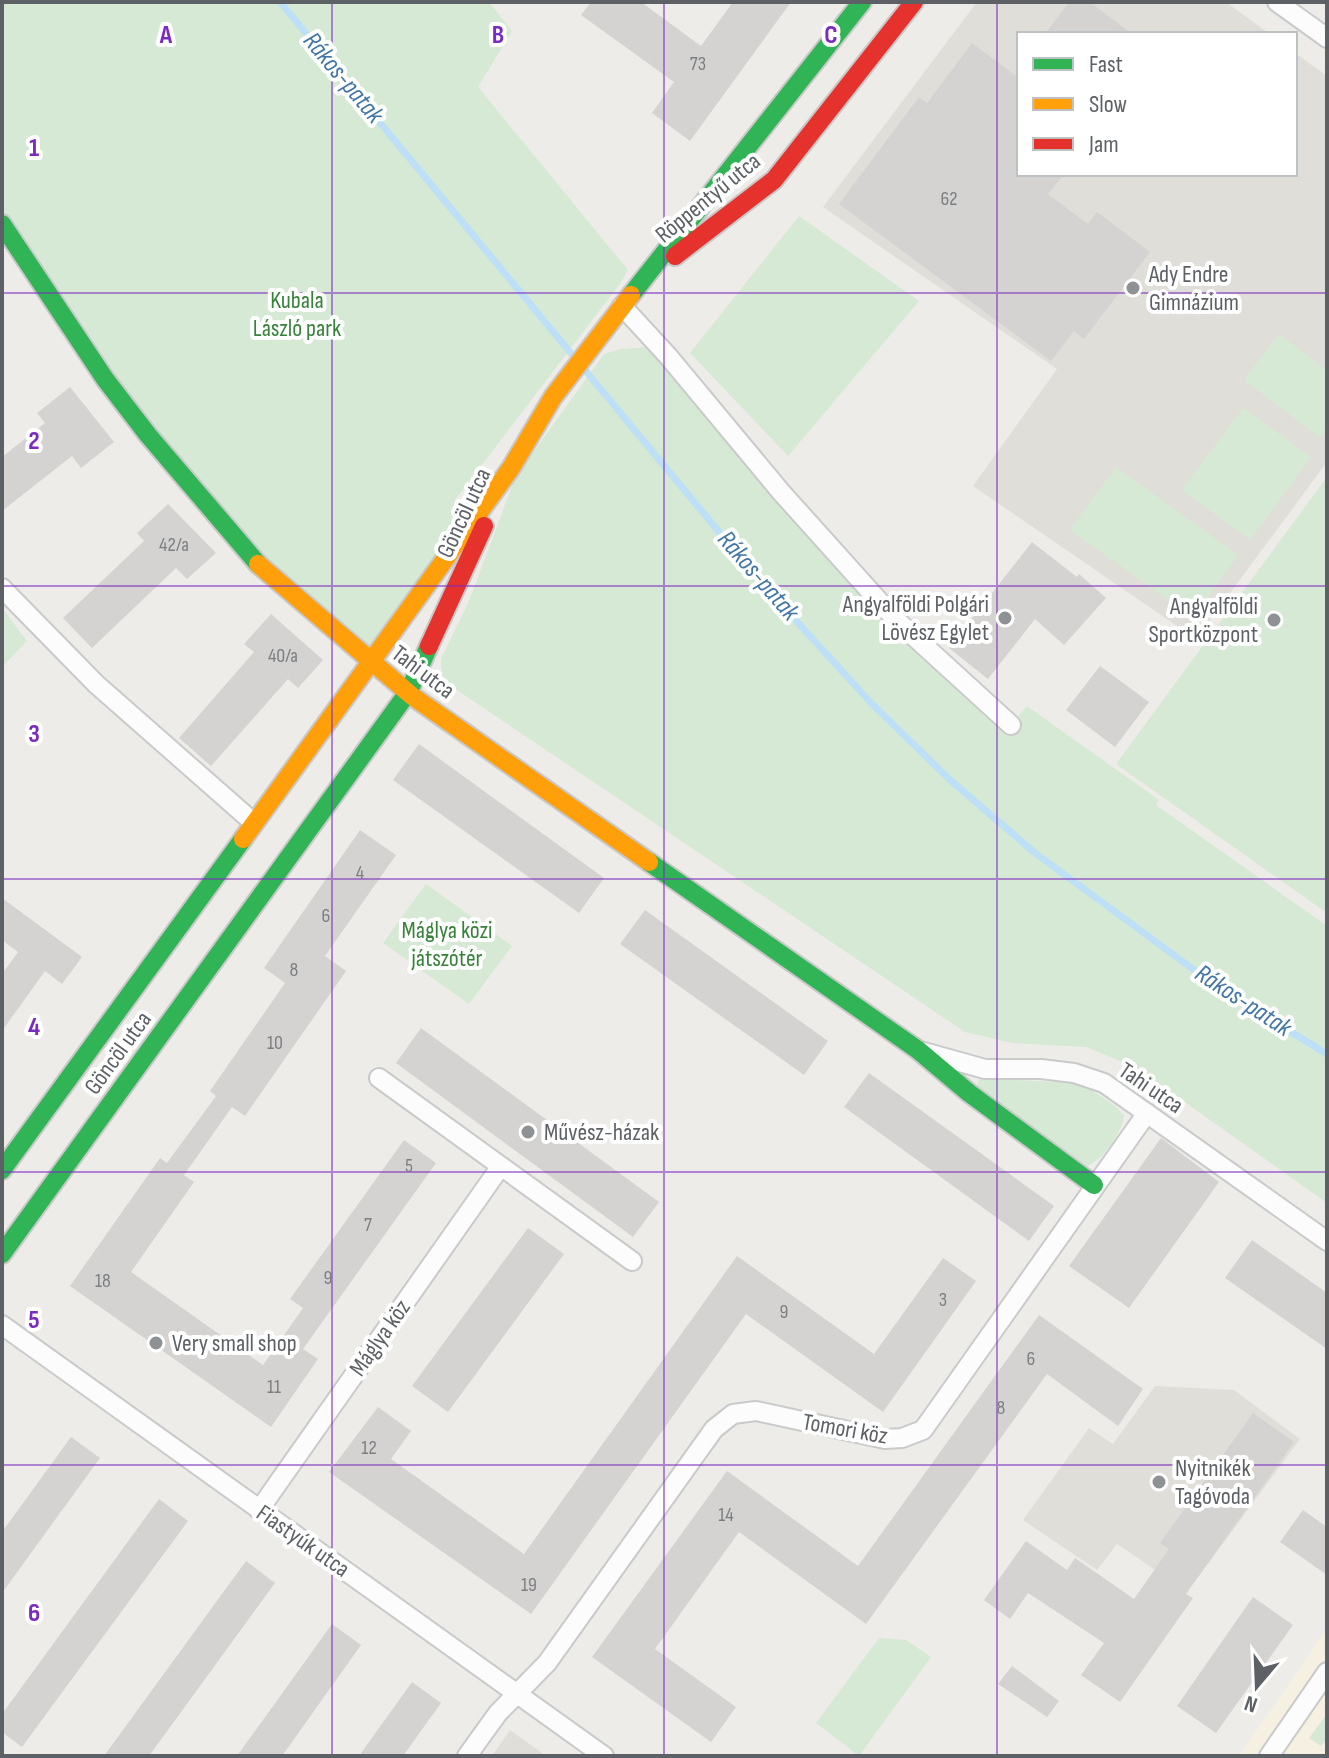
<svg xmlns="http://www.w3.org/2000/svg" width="1329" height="1758" font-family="'Sofia Sans Condensed',sans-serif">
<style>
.commercial{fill:#f6f0e2}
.education{fill:#e0ded8}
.green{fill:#d6e9d4}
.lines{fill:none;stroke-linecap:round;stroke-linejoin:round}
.stream{stroke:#bde0f6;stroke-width:7}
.building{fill:#d4d3d1}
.street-casing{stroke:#c9caca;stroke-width:22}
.fast-casing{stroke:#c8c8c9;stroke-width:22}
.slow-casing{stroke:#c8c8c9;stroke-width:22}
.jam-casing{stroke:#c8c8c9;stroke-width:22}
.street{stroke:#fcfcfc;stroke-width:18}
.fast{stroke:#30b455;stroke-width:18}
.slow{stroke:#ff9f0a;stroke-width:18}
.jam{stroke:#e5322d;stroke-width:18}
.grid{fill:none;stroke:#7b2cbf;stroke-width:2;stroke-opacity:0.55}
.poi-dot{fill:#8f9294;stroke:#fff;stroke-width:3}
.labels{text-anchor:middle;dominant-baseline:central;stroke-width:8;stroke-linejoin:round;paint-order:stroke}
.number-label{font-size:20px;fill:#7c7f82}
.street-label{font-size:24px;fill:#5d6166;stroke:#fff}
.poi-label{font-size:24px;fill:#5d6166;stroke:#fff;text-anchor:start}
.park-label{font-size:24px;fill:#378239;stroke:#fff}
.water-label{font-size:26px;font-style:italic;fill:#4276a6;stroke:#fff}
.grid-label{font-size:26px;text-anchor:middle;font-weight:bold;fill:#7b2cbf;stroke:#fff;stroke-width:8;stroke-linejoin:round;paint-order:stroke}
</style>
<rect width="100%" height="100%" fill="#edece8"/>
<path class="commercial" d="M1327,1628V1756H1239Z"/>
<path class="education" d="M977,2H1226L1270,34H1019V174H1295V53L1327,76V462L1196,639L973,486L1057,369L823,207Z
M1155,1386L1234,1390L1300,1439L1199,1576L1176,1560L1164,1576L1117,1544L1097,1570L1023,1520L1089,1428L1113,1444Z
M510,1730L546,1756H492Z"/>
<path class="green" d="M2,2H489L512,31L478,87L628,270L619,285L455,500L454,548L371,663L251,557L2,224Z
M799,216L919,301L788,456L690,353Z
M1279,334L1327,371V429L1320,438L1244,380Z
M660,346L781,492L1011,725L1027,706L1159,800L1156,805L1327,926V1203L1165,1088L1120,1061L1086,1047L1012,1043L965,1032L442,680L441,659L469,601L515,478L604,354L621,349Z
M1243,408L1311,457L1250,540L1182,490Z
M1116,467L1238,555L1193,618L1070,530Z
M1327,477V913L1116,764Z
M2,608L27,641L2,667Z
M426,884L512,946L469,1004L383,943Z
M980,1078L1076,1083C1093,1090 1111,1101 1124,1115C1123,1131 1102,1161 1087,1166L976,1087Z
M879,1638L906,1640L931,1657L859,1756L816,1723Z
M1327,1714V1739L1321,1746L1309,1738Z"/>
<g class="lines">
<path class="stream" d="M280,2L758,579L871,703L949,779L1035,853L1216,986L1327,1054"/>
</g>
<path class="building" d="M591,2H641L701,46L733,2H791L690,141L652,113L674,82L581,15Z
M1069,2H1090L1132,34H1045Z
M972,43L1019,78V174H1064L1048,194L1088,224L1097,212L1150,252L1084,339L1074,331L1051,361L839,204L919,97L927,103Z
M70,387L114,442L81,468L72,456L2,511V457L45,423L37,413Z
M168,504L216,553L187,579L176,568L92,648L63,618L144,541L137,533Z
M1032,542L1077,577L1079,574L1106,598L1064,645L1035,619L988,679L949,648Z
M271,614L323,660L298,688L288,679L211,766L179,738L254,652L244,644Z
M1100,666L1149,702L1115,747L1066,710Z
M419,744L604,878L579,913L393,780Z
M360,830L396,855L325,956L346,971L245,1116L232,1107L184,1175L194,1182L131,1272L263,1365L303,1308L290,1299L404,1140L436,1163L303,1349L318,1359L271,1427L70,1286L160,1158L167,1163L216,1096L210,1091L285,983L264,968Z
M2,898L82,957L62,984L45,971L2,1031V974L18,952L2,940Z
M645,910L828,1041L804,1075L620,944Z
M421,1028L659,1202L633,1237L396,1063Z
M869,1073L1054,1206L1029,1241L844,1107Z
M1161,1138L1219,1182L1129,1308L1069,1266Z
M528,1228L564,1254L448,1412L412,1386Z
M1252,1240L1327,1293V1349L1225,1278Z
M737,1256L874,1354L943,1258L976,1281L883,1412L746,1314L531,1614L329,1472L378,1407L411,1431L391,1459L524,1554Z
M1039,1315L1143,1389L1118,1426L1047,1374L866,1624L739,1532L655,1649L736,1707L711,1742L592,1657L727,1471L858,1566Z
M1253,1413L1294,1442L1186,1594L1193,1598L1120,1702L1081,1675L1104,1643L1028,1593L1010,1619L984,1600L1026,1541L1067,1570L1075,1558L1134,1599L1169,1549L1160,1543Z
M71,1437L100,1458L2,1593V1532Z
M159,1499L188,1521L22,1747L2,1732V1714Z
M1303,1510L1327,1527V1575L1280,1542Z
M246,1561L275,1583L149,1756H104Z
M1253,1597L1293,1625L1216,1733L1177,1706Z
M332,1624L361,1645L282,1756H237Z
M1012,1666L1059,1701L1047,1717L998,1684Z
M412,1682L441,1703L403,1756H359Z"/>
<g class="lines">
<g class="street-casing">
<path id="street" d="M1277,2L1327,38
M622,306L668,356L781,492L896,620L1011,725
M2,588L96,684L254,823
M924,1052L985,1069H1041L1074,1073L1104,1083L1327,1241
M379,1078L632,1261
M2,1325L604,1756
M259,1510L501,1166
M467,1756L498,1713L547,1663L714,1429L733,1414L756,1411L885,1439L902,1438L923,1430L1147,1113
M1269,1756L1327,1672"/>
</g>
<g class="fast-casing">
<path id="fast" d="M2,224L105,379L148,435L258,564
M631,295L862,2
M649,862L918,1050L969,1093L1094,1185
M2,1170L243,839
M2,1254L409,691L429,646"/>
</g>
<g class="slow-casing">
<path id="slow" d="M258,564L412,696L649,862
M243,839L511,468L553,397L631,295"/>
</g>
<g class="jam-casing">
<path id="jam" d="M675,256L774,180L914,2
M429,646L484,526"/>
</g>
<use href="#street" class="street"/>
<use href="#fast" class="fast"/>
<use href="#slow" class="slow"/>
<use href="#jam" class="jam"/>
</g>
<path class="grid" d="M332,2V1756M664,2V1756M997,2V1756M2,293H1327M2,586H1327M2,879H1327M2,1172H1327M2,1465H1327"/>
<g class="poi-dot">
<circle cx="1133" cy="288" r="8"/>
<circle cx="1005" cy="618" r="8"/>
<circle cx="1274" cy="620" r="8"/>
<circle cx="528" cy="1132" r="8"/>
<circle cx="156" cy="1343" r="8"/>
<circle cx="1159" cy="1482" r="8"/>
</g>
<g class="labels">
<g class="number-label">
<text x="698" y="64">73</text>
<text x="949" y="199">62</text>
<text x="174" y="545">42/a</text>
<text x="283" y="656">40/a</text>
<text x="360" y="873">4</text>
<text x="326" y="916">6</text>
<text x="294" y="970">8</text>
<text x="275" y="1043">10</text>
<text x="409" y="1166">5</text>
<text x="368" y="1225">7</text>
<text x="328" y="1278">9</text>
<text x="103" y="1281">18</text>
<text x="943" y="1300">3</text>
<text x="784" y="1312">9</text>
<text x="1031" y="1359">6</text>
<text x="274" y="1387">11</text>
<text x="1001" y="1408">8</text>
<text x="369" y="1448">12</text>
<text x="726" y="1515">14</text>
<text x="529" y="1585">19</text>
</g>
<g class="street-label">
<text transform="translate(708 198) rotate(-39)">Röppentyű utca</text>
<text transform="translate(464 513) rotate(-65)">Göncöl utca</text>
<text transform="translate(423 672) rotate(37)">Tahi utca</text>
<text transform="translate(118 1053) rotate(-54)">Göncöl utca</text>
<text transform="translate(1151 1088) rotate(34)">Tahi utca</text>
<text transform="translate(380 1338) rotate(-55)">Máglya köz</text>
<text transform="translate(845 1429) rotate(10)">Tomori köz</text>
<text transform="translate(303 1541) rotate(35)">Fiastyúk utca</text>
</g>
<g class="poi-label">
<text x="1149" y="274">Ady Endre<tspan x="1149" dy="28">Gimnázium</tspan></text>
<text x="989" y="604" text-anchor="end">Angyalföldi Polgári<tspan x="989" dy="28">Lövész Egylet</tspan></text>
<text x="1258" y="606" text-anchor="end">Angyalföldi<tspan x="1258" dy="28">Sportközpont</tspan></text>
<text x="544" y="1132">Művész-házak</text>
<text x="172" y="1343">Very small shop</text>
<text x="1175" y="1468">Nyitnikék<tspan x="1175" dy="28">Tagóvoda</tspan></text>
</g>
<g class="park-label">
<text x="297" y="300">Kubala<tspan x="297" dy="28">László park</tspan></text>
<text x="447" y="930">Máglya közi<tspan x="447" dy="28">játszótér</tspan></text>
</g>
<g class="water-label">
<text transform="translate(343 78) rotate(50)">Rákos-patak</text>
<text transform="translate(758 576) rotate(49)">Rákos-patak</text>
<text transform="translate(1243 1001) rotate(33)">Rákos-patak</text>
</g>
</g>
<g class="grid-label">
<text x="166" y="43">A</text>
<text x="498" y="43">B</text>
<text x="831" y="43">C</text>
<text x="34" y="156">1</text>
<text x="34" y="449">2</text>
<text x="34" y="742">3</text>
<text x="34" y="1035">4</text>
<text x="34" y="1328">5</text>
<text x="34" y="1621">6</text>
</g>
<rect width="1329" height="1758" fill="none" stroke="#5d6166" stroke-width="8"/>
<rect x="1017" y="32" width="280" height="144" fill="#ffffff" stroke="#bec0c2" stroke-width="2"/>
<rect x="1033" y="58" width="40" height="12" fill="#30b455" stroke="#bec0c2" stroke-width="2"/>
<text x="1089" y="72" font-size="24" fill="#5d6166">Fast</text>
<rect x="1033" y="98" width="40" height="12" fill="#ff9f0a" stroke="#bec0c2" stroke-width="2"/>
<text x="1089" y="112" font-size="24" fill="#5d6166">Slow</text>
<rect x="1033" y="138" width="40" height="12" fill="#e5322d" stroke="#bec0c2" stroke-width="2"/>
<text x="1089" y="152" font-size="24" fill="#5d6166">Jam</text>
<g transform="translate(1257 1686) rotate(199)" stroke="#ffffff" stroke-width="6" paint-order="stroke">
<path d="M0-6L14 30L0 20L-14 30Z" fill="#5d6166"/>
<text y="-12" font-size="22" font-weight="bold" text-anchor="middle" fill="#5d6166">N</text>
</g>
</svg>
